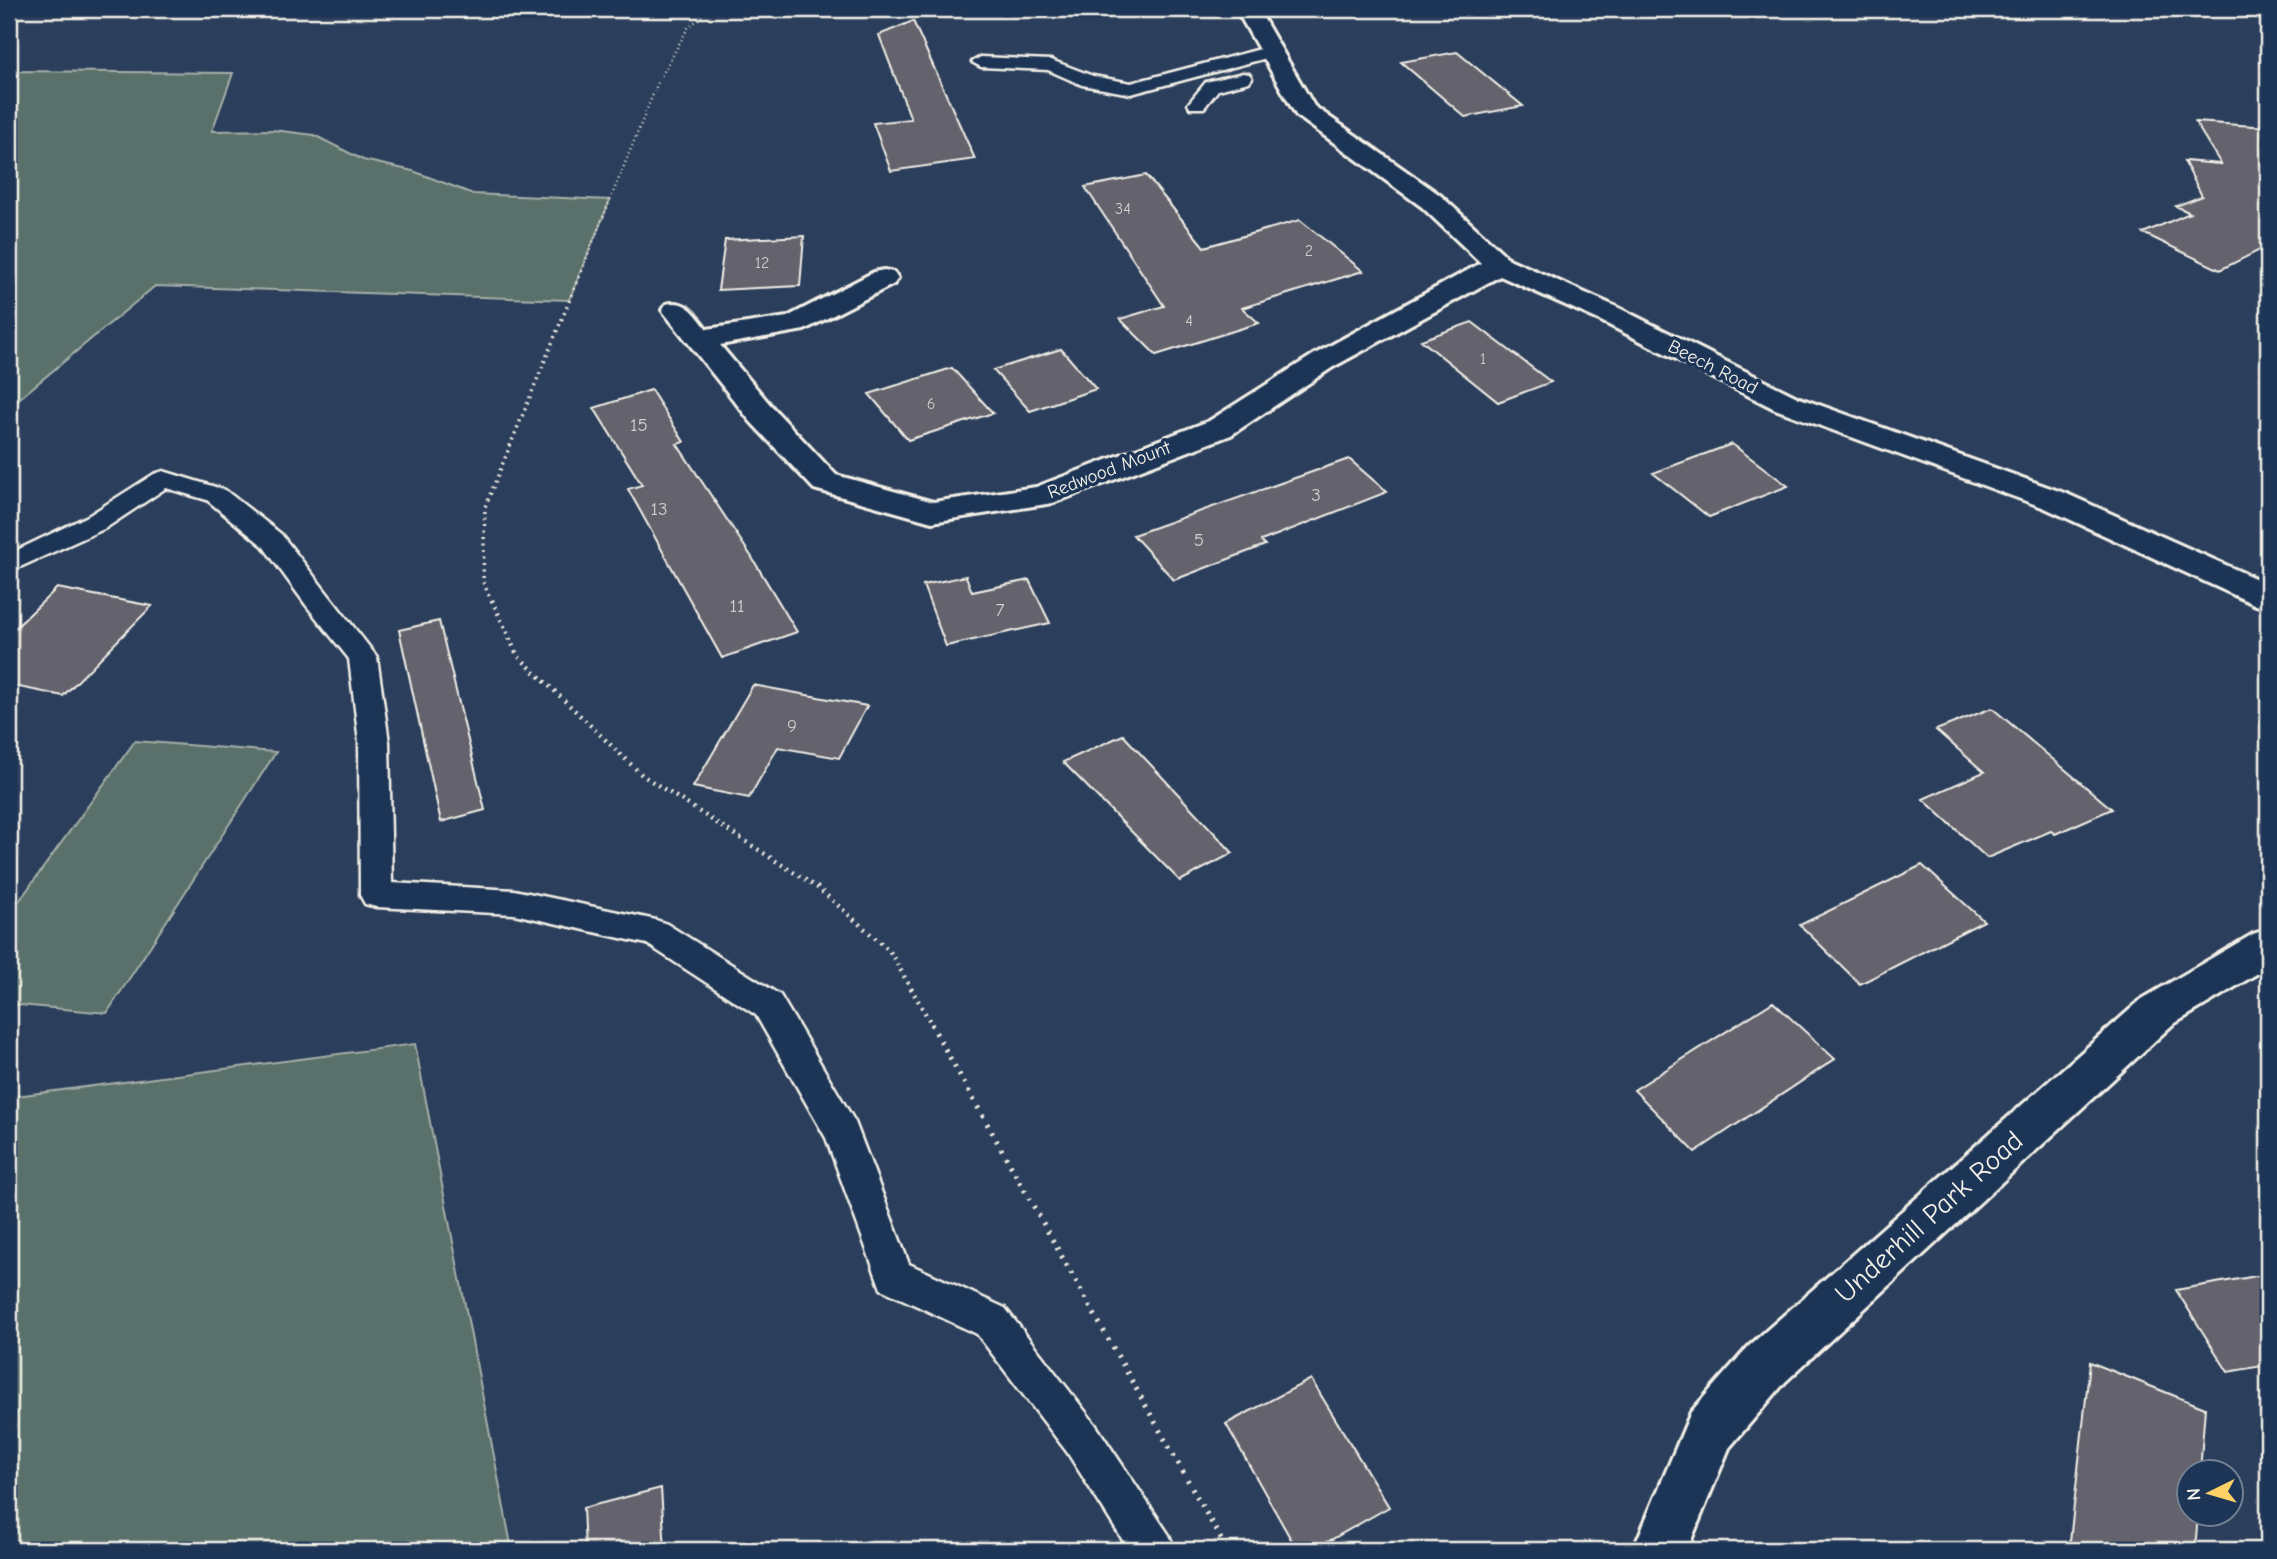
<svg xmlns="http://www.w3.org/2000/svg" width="2277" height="1559" font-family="'Comic Neue',sans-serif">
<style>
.green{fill:#5a6f6a;stroke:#a7b0a9;stroke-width:2}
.building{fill:#63626d;stroke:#f4f1e8;stroke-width:2}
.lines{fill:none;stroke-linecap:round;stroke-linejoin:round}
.lane-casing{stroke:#f4f1e8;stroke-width:5}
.street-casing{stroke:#f4f1e8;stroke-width:6}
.path-far3{stroke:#f4f1e8;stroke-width:2.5;stroke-dasharray:1 3.5;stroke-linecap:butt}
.path-far2{stroke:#f4f1e8;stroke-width:3.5;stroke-dasharray:2 4.5;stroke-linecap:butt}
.path-far1{stroke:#f4f1e8;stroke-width:4.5;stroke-dasharray:2 5;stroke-linecap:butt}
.path{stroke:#f4f1e8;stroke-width:5;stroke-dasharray:2.5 7;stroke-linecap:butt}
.lane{fill:#1d3557;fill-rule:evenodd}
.street{fill:#1d3557;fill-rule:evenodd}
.labels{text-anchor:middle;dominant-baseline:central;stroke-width:7;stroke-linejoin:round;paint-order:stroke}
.far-number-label{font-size:16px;fill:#d0cdc9}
.far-street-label{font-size:19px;fill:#f4f1e8;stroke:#1d3557}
.number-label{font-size:19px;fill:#d0cdc9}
.near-street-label{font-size:28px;fill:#f4f1e8;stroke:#1d3557}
</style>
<rect width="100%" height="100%" fill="#2b3e5b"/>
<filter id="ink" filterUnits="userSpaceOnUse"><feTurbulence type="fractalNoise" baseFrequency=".0143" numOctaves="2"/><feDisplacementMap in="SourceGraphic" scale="14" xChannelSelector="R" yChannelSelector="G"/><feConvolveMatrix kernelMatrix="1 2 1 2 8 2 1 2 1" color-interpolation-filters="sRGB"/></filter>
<g filter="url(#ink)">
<path class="green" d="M9,71L233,73L212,131L273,130L314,135L363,160L413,171L473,194L610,200L569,300L155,286L9,407Z
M135,741L276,752L107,1013L9,1004V915Z
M415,1044L512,1550H9V1097Z"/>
<path class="building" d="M913,21L975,159L891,171L873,123L911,119L879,35Z
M1457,52L1523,106L1465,117L1401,62Z
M2195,122L2268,127V246L2220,270L2143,233L2190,213L2176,206L2202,196L2184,161L2221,164Z
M1146,175L1204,247L1300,220L1363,271L1242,308L1259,323L1156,355L1120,319L1164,306L1085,187Z
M804,236L800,286L718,290L725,240Z
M1472,322L1551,382L1498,402L1421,340Z
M1061,349L1096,389L1030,411L993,370Z
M952,368L993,413L908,440L869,394Z
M651,390L684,442L677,444L751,556L797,632L722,658L628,489L642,485L594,408Z
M1732,444L1788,486L1709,517L1653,473Z
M1349,459L1387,492L1261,541L1265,545L1174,580L1133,535Z
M966,576L972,592L1029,580L1050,623L946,646L923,585Z
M57,588L152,606L63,696L9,685V634Z
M439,621L485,810L441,822L399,630Z
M753,685L867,706L839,758L778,747L749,798L693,787Z
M1992,708L2112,809L2055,834L2051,831L1987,858L1923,799L1984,772L1936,730Z
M1123,735L1233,853L1180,881L1063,762Z
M1922,865L1984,921L1860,984L1800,925Z
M1773,1002L1835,1059L1695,1152L1634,1090Z
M2268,1274V1365L2228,1372L2176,1290Z
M2090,1362L2205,1408L2200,1472H2189V1514H2198L2195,1550H2069Z
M1311,1379L1389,1507L1313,1550H1297L1226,1424Z
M661,1488L665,1550H585L583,1508Z"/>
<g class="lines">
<g class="lane-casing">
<path id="lane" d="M1272,46L1281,51L1278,55L1131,94L1082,85L1048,70L981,67L972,62L981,57L1051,60L1093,76L1131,83Z
M1243,73L1249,74L1252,78L1249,82L1218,90L1204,108H1190L1188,104L1206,82Z
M163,471L225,490L281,534L377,657L389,742L392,883L514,890L656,920L667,924L780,995L855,1122L909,1264L1005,1308L1095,1424L1169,1535L1175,1550H1129L1067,1452L977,1334L881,1289L826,1138L756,1015L647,944L514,914L376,907L365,904L360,895L359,742L349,659L306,605L263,546L207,500L166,488L106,528L9,572V554L88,516L154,474Z"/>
</g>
<g class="street-casing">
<path id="street" d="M1236,9H1258L1314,106L1440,195L1509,259L1619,308L1797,397L2067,494L2268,584V608L2256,605L2045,508L1775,409L1599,320L1500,276L1333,367L1231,435L1053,503L932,522L814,489L751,422L662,310L666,304C687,299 695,314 707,329L787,317L874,272L884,270L894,272L898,278L894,284L804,330L720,345L773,408L836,475L933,502L1036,487L1209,421L1313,355L1481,263L1422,207L1296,115Z
M2268,929V967L2172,1025L1785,1382L1729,1448L1687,1550H1633L1691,1412L1749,1346L2142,999L2253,934Z"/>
</g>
<path class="path-far3" d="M583,267L658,82L688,28L710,9"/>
<path class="path-far2" d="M492,602L483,582L485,507L584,265"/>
<path class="path-far1" d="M492,600L517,655L642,775L818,888L889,950L932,1025"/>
<path class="path" d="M931,1024L1227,1550"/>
<use href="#lane" class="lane"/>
<use href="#street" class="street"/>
</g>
</g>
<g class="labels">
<g class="far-number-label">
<text x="1123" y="209">34</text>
<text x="1309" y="251">2</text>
<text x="762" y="263">12</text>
<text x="1189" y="321">4</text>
<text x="1483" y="359">1</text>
<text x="931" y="404">6</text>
</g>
<g class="far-street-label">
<text transform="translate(1713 367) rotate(27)">Beech Road</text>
<text transform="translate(1109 470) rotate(-21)">Redwood Mount</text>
</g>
<g class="number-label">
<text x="639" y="425">15</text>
<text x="1316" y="495">3</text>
<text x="659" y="509">13</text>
<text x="1199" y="540">5</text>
<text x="737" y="606">11</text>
<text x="1000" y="610">7</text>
<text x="792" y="726">9</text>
</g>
<g class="near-street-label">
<text transform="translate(1929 1217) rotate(-42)">Underhill Park Road</text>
</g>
</g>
<rect width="2277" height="1559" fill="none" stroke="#1d3557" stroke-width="35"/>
<rect x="18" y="18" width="2242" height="1524" fill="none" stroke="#f4f1e8" stroke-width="2.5" filter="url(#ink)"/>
<g transform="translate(2210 1493) rotate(265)"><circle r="33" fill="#1d3557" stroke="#738091" stroke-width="2"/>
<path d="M0-5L12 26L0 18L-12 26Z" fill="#ffd166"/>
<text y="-10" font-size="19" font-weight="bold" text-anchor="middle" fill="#f4f1e8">N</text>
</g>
</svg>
